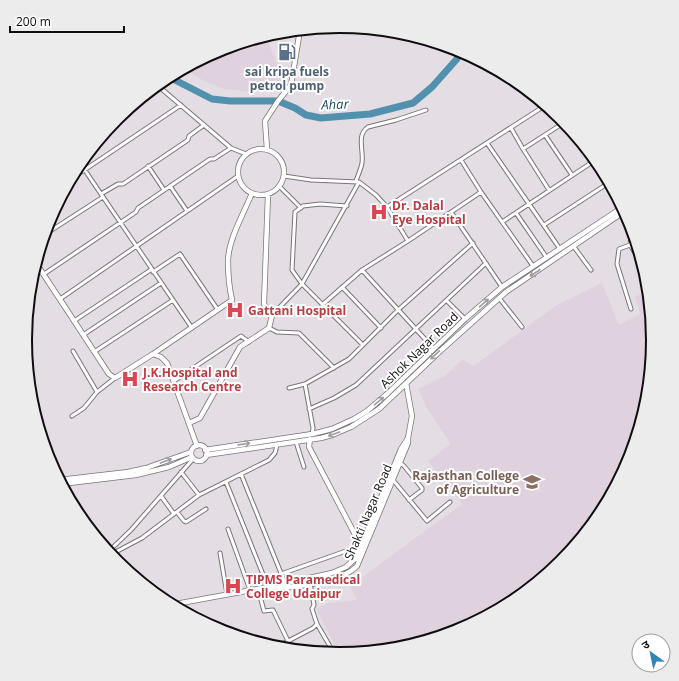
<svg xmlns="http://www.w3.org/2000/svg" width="679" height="681" font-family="'Open Sans','Noto Sans Devanagari',sans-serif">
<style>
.built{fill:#dfd2de}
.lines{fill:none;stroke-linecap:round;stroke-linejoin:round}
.river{stroke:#5291ad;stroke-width:7}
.street-casing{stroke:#7a757a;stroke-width:5}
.secondary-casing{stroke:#7a757a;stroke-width:6}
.street{stroke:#fff;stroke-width:3}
.secondary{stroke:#fff;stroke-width:4.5}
.oneway{stroke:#9f9e9f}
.labels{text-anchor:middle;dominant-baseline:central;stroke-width:4;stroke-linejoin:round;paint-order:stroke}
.service-label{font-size:12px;font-weight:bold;fill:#4e5e75;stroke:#fff}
.health-label{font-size:12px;font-weight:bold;fill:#be3a42;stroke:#fff;text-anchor:start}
.street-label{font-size:12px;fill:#0f0d0f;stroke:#fff}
.education-label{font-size:12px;font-weight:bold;fill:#785e54;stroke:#fff;text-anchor:end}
.water-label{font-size:13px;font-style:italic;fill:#1a4e63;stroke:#fff}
.rim{fill:none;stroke:#0f0d0f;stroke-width:2}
</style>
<rect width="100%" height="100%" fill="#e4dde3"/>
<path class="built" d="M265,36L280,69L290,71L282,88L251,92L224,89L204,81L184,69L219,50Z
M602,283L619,325L640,314L635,297L649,290L654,341L648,402L630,461L601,515L562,563L514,602L460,631L401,649L340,655L316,609L328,603L357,600L350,586L462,504L428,461L451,444L428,410L418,389L445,376L463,359L469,364L474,366L555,306Z"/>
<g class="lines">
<path class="river" d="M169,77L212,99L230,101H278L295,108L306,115L321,118L370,114L413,103L432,87L456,60L462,51"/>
<g class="street-casing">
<path id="street" d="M157,85L231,148L246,154
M511,128L523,149
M545,135L572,175
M487,143L560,249
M461,160L481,192L533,266
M80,163L192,328
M148,166L164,190
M284,176L311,180L358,182
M71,179L181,105
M356,181C358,175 361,169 362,163C364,151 356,135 368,127L396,120L426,110
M170,186L187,211
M279,186L301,208
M549,190L523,149L565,122
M101,194L118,184H123L188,140L189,136L204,125
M347,206L320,204L303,206L295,212L292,270L302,284L363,345
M387,207L546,105
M451,212L502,287
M516,213L547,258
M621,214L631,235L630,245L646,271
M502,222L594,161L583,144
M544,225L610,182
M44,235L103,197
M408,241L481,192
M630,245L619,249L617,264L631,309
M574,247L591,270
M153,272L180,254L218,310
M44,274L136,212L138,208L210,159H214L231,148
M342,287L381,328
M499,298L522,327
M60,299L238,176
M447,301L465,319
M322,305L362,270
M272,315L302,284L359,182L376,195L387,207L408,241L362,270L434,349
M74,321L152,269
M269,328L277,332L299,333L334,368
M83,335L161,283
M73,351L97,392L115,378
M94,352L173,300
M174,381L241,336L249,342
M289,388L305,384
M309,409L334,398L356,385L486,263
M72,416L84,408L97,392
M312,434L313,428L305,384L349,359L398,310L473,243
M296,442L304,467
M400,463L404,466L422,488V490L409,500
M181,472L199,495
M241,474L285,583
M393,480L427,521L450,502
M226,482L268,587
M161,496L174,514
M177,512L184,521L186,522L206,509
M228,529L250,590
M108,552L131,530L193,459
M220,553L227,594
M110,555L142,538L199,495L269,460L275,453L277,445
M281,574L360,546
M258,589L264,611L273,610L288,641
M317,624L335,655
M275,648L313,628L317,624L312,609L314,605L310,583"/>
</g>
<g class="secondary-casing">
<path id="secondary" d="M238 172a23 23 0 1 1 46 0a23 23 0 1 1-46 0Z
M267,149L265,121L278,101L291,85L300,30
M36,263L105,368L109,374L115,378L153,354L161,357L167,363L197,446
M153,354L232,300C229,287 228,273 228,260C229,238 244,213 252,193
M189,423L200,418L240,347L269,328L272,315L264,304L268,194
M310,439L309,447L361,546
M191 453a8 8 0 1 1 16 0a8 8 0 1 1-16 0Z
M205,450L312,434L332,429L354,419L367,411L387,394L465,319L502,287L623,207
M206,455L321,438L332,435L351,427L379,409L438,353L506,292L625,211
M59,480L128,472L146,468L191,452
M61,484L136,475L169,467L192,457
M262,589L271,590C294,586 341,583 357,566L408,443V438L412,416L406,383
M170,605L268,587L332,573L346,567L356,558L401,449L408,438"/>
</g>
<use href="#street" class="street"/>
<use href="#secondary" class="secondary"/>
</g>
<defs><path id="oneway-shaft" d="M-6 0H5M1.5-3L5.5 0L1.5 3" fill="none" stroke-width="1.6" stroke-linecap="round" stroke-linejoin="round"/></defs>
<g class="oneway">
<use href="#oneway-shaft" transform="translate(535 273) rotate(147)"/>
<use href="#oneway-shaft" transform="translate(484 303) rotate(-41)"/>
<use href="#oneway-shaft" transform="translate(435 355) rotate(136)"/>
<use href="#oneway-shaft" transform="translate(379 401) rotate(-40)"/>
<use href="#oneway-shaft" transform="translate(334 434) rotate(160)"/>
<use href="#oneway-shaft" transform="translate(244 444) rotate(-8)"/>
<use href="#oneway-shaft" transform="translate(166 461) rotate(-20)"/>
</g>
<defs>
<g id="fuel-bare" transform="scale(1.38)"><path d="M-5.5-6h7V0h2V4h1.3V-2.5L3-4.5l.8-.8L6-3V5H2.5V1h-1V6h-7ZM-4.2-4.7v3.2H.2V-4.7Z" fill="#5c6f8a" stroke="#fff" stroke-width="2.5" paint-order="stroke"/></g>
<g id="hospital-bare" transform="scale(1.38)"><path d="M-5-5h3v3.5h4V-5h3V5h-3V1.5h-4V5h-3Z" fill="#e0444e" stroke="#fff" stroke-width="2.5" paint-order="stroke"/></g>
<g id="university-bare" transform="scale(1.38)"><path d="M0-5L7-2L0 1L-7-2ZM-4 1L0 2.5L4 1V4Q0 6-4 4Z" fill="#8d6e63" stroke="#fff" stroke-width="2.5" paint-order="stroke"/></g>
</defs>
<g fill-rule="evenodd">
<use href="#fuel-bare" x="287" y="52"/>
<use href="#hospital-bare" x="379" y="212"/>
<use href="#hospital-bare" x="235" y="310"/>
<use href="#hospital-bare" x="130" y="379"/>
<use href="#university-bare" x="532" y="482"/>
<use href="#hospital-bare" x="233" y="586"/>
</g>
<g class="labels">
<g class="service-label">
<text x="287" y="71">sai kripa fuels<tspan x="287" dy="14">petrol pump</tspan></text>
</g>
<g class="health-label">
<text x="392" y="205">Dr. Dalal<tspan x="392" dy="14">Eye Hospital</tspan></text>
<text x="248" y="310">Gattani Hospital</text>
<text x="143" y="372">J.K.Hospital and<tspan x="143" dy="14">Research Centre</tspan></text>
<text x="246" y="579">TIPMS Paramedical<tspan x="246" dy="14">College Udaipur</tspan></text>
</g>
<g class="street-label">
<text transform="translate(419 350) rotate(-44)">Ashok Nagar Road</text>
<text transform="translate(368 512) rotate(-67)">Shakti Nagar Road</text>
</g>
<g class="education-label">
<text x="519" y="475">Rajasthan College<tspan x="519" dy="14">of Agriculture</tspan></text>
</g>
<g class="water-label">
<text transform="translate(335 104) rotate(-2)">Ahar</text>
</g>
</g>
<path d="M0 0H679V681H0ZM32 340a307 307 0 1 1 614 0a307 307 0 1 1-614 0Z" fill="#ececec" fill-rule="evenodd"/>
<path class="rim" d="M32 340a307 307 0 1 1 614 0a307 307 0 1 1-614 0Z"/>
<g transform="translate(651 653) rotate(327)"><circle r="19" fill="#ffffff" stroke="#9f9e9f"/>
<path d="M0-3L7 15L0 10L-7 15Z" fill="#3285b5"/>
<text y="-6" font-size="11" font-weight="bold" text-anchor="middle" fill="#0f0d0f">उ</text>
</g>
<path d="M10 26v6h114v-6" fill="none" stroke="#0f0d0f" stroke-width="2"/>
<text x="16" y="26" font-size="12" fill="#0f0d0f" stroke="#ffffff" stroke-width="3" paint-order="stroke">200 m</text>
</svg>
